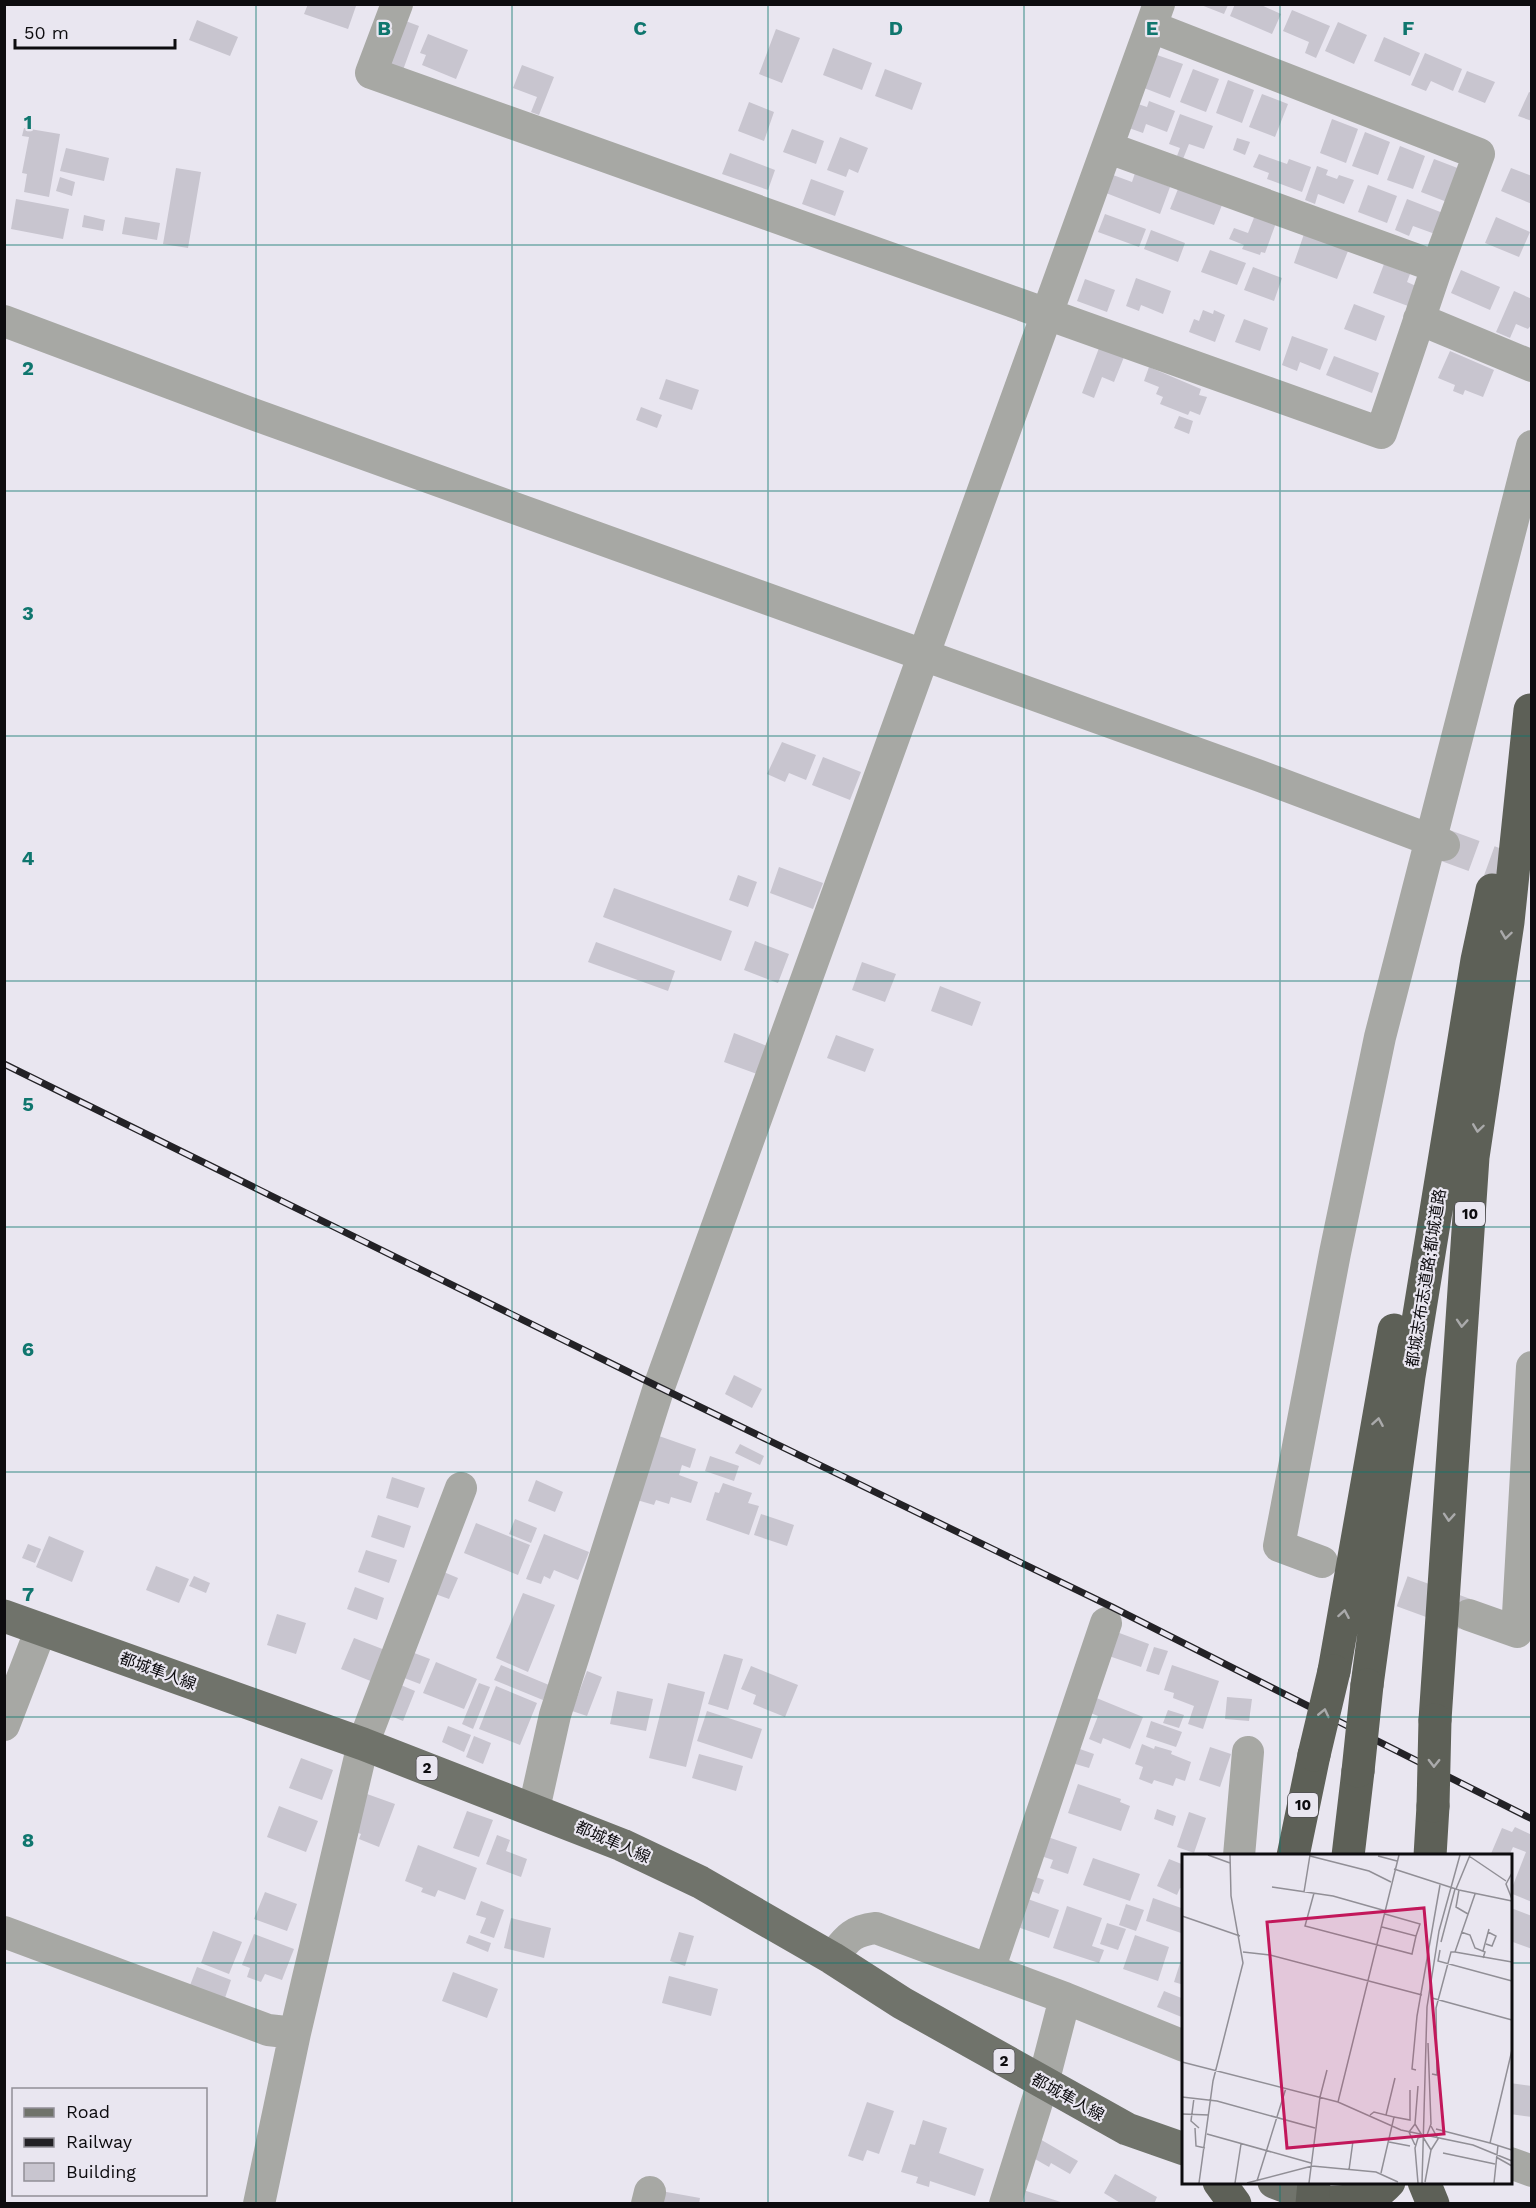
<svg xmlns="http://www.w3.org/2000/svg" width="1536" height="2208" font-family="'Work Sans','Noto Sans JP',sans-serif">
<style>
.building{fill:#c8c5cf}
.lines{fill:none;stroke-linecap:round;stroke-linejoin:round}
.minor-tunnel{stroke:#c8c5ce;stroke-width:32;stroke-dasharray:32 16;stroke-linecap:butt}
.minor{stroke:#a7a8a4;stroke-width:32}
.major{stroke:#70736b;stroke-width:33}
.highway{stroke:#5d6057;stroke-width:33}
.rail-casing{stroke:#232226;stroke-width:7}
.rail{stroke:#e9e6f0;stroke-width:4.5;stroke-dasharray:14;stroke-linecap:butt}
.highway-bridge{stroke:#5d6057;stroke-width:33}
.oneway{stroke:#aaaaab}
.grid{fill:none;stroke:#0f766e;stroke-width:1.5;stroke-opacity:0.55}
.labels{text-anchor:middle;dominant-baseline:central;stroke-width:4.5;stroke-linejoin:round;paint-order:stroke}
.shield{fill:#e9e6f0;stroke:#4f4d52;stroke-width:1.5}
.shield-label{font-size:15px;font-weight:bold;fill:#0d0c0f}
.street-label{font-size:16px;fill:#0d0c0f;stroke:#e9e6f0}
.inset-road{fill:none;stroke:#918f96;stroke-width:1.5}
.view{fill:#c2185b;fill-opacity:0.15;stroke:#c2185b;stroke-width:3}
.inset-edge{fill:none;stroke:#0d0c0f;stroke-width:3}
.grid-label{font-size:20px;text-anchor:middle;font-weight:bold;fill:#0f766e;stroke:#e9e6f0;stroke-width:4.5;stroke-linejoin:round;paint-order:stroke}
</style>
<rect width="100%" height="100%" fill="#e9e6f0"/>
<path class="building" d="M308,4H351L356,6L348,29L304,14Z
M1235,4H1259L1281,14L1272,34L1230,16Z
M1201,5H1228L1224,14Z
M1292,10L1330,26L1316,58L1305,53L1309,42L1283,31Z
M197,20L238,37L230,56L189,40Z
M403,20L419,26L403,70L387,64Z
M1338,22L1367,35L1354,64L1325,51Z
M776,29L800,38L782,83L759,74Z
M428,34L468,50L456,79L422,65L426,55L420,53Z
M1384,37L1420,53L1410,76L1374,61Z
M833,48L872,63L862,90L823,75Z
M1425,53L1462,69L1453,91L1431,81L1426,91L1411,85Z
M1157,55L1183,64L1170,98L1144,88Z
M522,65L554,77L539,115L531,112L537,97L513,88Z
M885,69L922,83L912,110L875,96Z
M1193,69L1219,79L1206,112L1180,102Z
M1467,71L1495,82L1485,103L1458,92Z
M1228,80L1254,90L1242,123L1216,113Z
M1529,92L1532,93V121L1518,116Z
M1262,94L1288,104L1275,137L1249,127Z
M1149,101L1175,111L1167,132L1146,124L1143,133L1129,128L1138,104L1147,107Z
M749,102L774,112L764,141L738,131Z
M1180,114L1213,126L1204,149L1189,144L1183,159L1177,156L1180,148L1169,144Z
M1332,119L1358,129L1346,163L1320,153Z
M24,128L60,134L49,197L24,192L27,174L22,173L29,137L22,136Z
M792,129L824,141L816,164L783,152Z
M1365,132L1390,142L1378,175L1352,166Z
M840,137L868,148L858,173L849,169L846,177L827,170Z
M1237,138L1250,142L1245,155L1233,150Z
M1400,146L1425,156L1413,189L1387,180Z
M66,148L109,158L104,181L60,171Z
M730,153L775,170L768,190L722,174Z
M1259,154L1287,164L1289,159L1311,167L1302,192L1267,179L1269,173L1253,167Z
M1434,159L1460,169L1447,202L1421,192Z
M1317,166L1328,170L1326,175L1337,179L1339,175L1354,180L1344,204L1318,194L1315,204L1305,200Z
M176,168L201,172L188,248L163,244Z
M1511,168L1532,176V204L1501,191Z
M1135,173L1170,187L1160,214L1106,193L1113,175L1132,182Z
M60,177L75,182L72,196L56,191Z
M811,179L844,191L835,216L802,204Z
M1368,185L1397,196L1387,223L1358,212Z
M1178,189L1222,205L1214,225L1170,209Z
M16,199L69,209L63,239L11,229Z
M1407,199L1443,213L1435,234L1413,226L1409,236L1395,230Z
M1105,214L1146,229L1139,247L1098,232Z
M84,215L105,220L103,231L82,227Z
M1255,215L1276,223L1265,253L1261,252L1260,255L1242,249L1244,245L1229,239L1234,228L1248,233Z
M125,217L160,223L157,240L122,234Z
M1496,217L1530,232L1519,257L1485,243Z
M1151,230L1185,243L1178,262L1144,249Z
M1304,234L1348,251L1337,279L1294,263Z
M1210,250L1246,263L1237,285L1201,272Z
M1384,264L1410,274L1407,282L1416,286L1408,306L1373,293Z
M1253,267L1282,278L1274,301L1244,290Z
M1461,270L1500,287L1490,310L1451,293Z
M1136,278L1171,291L1163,314L1141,305L1139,311L1126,306Z
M1085,279L1115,290L1107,312L1077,301Z
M1514,291L1532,299V324L1528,329L1516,324L1510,338L1496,332Z
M1354,304L1385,316L1376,341L1344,329Z
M1203,310L1213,314L1214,310L1225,315L1215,342L1189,332L1194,319L1199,321Z
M1244,319L1268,328L1260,351L1235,342Z
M1292,336L1328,349L1320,370L1300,362L1297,371L1282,365Z
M1099,348L1124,357L1114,382L1102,377L1094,398L1082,393Z
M1450,351L1494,370L1483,397L1465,390L1463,395L1453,391L1455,385L1438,378Z
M1334,356L1379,373L1372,393L1326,375Z
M1149,367L1201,389L1199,395L1207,397L1200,415L1190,411L1188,415L1160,404L1163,397L1156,394L1159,387L1144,381Z
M666,379L699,390L692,410L659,399Z
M641,407L662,415L657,428L636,420Z
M1179,416L1193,421L1189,434L1174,428Z
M782,742L816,755L806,780L789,773L785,782L767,774Z
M823,757L861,772L850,800L812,785Z
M779,867L823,883L813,909L770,893Z
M738,875L757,882L748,907L729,900Z
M614,888L732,931L721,961L603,917Z
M755,941L789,954L778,983L744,970Z
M596,942L675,971L668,991L588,962Z
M862,962L896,974L885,1002L852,990Z
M940,986L981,1002L972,1026L931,1011Z
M734,1033L767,1046L757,1074L724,1062Z
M836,1035L874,1049L865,1072L827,1058Z
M734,1375L762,1389L752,1408L725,1394Z
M659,1436L696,1449L690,1468L682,1465L679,1475L698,1482L691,1503L671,1497L669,1504L656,1500L654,1505L637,1500Z
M740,1444L764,1456L760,1465L735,1453Z
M710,1456L739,1466L734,1481L705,1471Z
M392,1477L425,1488L418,1508L386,1498Z
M536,1480L563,1492L555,1512L528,1501Z
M723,1483L752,1493L748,1503L759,1506L749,1535L706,1520L715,1492L719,1493Z
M761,1514L794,1525L787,1546L754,1535Z
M378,1515L411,1526L404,1548L371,1537Z
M515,1519L537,1528L531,1543L509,1534Z
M476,1523L530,1545L518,1575L464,1553Z
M544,1534L589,1552L578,1580L554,1570L550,1579L544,1576L541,1584L526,1579Z
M49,1536L84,1551L72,1582L36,1567Z
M28,1544L41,1549L35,1563L22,1558Z
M366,1550L397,1560L389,1583L358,1572Z
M156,1566L189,1579L179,1603L146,1590Z
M439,1570L458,1578L449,1599L430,1592Z
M194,1576L210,1583L206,1593L189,1586Z
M355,1587L384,1598L377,1620L347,1609Z
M523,1593L555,1605L528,1672L496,1658Z
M277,1614L306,1623L296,1654L267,1645Z
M1114,1631L1149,1644L1141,1667L1106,1655Z
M354,1638L385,1650L373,1682L341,1669Z
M1154,1647L1168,1651L1159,1675L1146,1671Z
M409,1651L430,1659L420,1684L399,1676Z
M724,1654L743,1659L728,1710L708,1704Z
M436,1662L477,1679L464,1709L423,1693Z
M501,1665L549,1685L543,1700L494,1680Z
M1172,1665L1219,1681L1203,1729L1188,1724L1194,1706L1173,1698L1174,1693L1164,1690Z
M751,1666L798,1685L785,1717L753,1704L756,1695L741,1689Z
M587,1671L602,1677L587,1716L572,1711Z
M396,1683L415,1691L403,1721L384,1713Z
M479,1683L490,1687L473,1729L462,1724Z
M668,1683L705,1692L686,1767L649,1758Z
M496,1686L537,1703L520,1745L479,1729Z
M617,1691L653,1699L646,1731L610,1724Z
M1094,1697L1143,1717L1130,1749L1103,1738L1101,1744L1089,1739L1098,1716L1088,1712Z
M1227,1697L1252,1699L1249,1721L1225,1719Z
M1168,1710L1184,1715L1179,1728L1163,1723Z
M707,1711L762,1729L752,1759L697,1741Z
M1151,1721L1182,1732L1176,1747L1146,1737Z
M448,1726L471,1735L464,1752L442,1742Z
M474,1736L491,1743L483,1764L466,1757Z
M1142,1744L1154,1749L1155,1746L1172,1751L1171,1754L1191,1762L1185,1781L1176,1778L1173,1786L1154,1780L1152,1784L1139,1779L1143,1767L1135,1764Z
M1210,1747L1231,1754L1220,1787L1199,1780Z
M1077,1748L1094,1754L1089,1768L1072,1763Z
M699,1754L743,1766L736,1791L692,1778Z
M301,1758L333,1770L322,1800L289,1788Z
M1078,1784L1121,1799L1120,1802L1130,1806L1121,1831L1068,1813Z
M367,1794L395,1804L379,1847L359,1839L361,1834L353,1831Z
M279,1806L318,1821L306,1852L267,1837Z
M1157,1809L1176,1816L1173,1826L1154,1819Z
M467,1811L493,1820L479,1857L453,1848Z
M1189,1812L1206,1818L1194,1853L1177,1847Z
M1515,1827L1532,1835V1902L1510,1893L1526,1852L1513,1847L1509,1856H1490L1502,1828L1512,1832Z
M497,1835L510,1840L506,1851L527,1859L521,1877L486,1864Z
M1042,1835L1077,1847L1068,1874L1050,1868L1053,1860L1035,1854Z
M418,1845L477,1868L465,1900L438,1890L435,1897L421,1892L423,1888L405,1881Z
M1093,1858L1140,1874L1130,1901L1083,1885Z
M1169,1859L1184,1865V1889L1180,1888L1177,1895L1157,1886Z
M1028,1874L1044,1880L1039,1894L1023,1888Z
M265,1892L297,1904L287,1931L254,1919Z
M1022,1897L1059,1910L1049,1938L1012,1925Z
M1153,1898L1184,1909V1934L1146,1921Z
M481,1901L504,1910L494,1938L480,1933L486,1918L476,1915Z
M1126,1904L1144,1910L1136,1931L1119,1925Z
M1067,1906L1102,1918L1092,1946L1104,1950L1099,1963L1053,1948Z
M1511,1908L1532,1916V1949L1510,1941Z
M511,1918L551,1928L544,1958L504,1948Z
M1107,1923L1126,1929L1118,1950L1100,1944Z
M213,1931L242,1942L229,1974L201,1963Z
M679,1932L694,1936L685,1966L670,1961Z
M254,1934L294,1949L282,1980L265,1974L261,1982L247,1977L250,1968L242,1965Z
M469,1935L491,1943L488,1952L466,1943Z
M1135,1935L1169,1947L1158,1981L1123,1969Z
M1181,1960H1184V1985L1174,1982Z
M197,1967L231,1980L224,2001L189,1988Z
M453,1972L498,1989L487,2018L442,2001Z
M669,1976L718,1989L711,2016L662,2003Z
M1164,1991L1184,1999V2018L1157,2007Z
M1510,2083L1532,2086V2117L1510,2114Z
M867,2102L894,2111L879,2154L867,2150L863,2161L848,2156Z
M923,2120L947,2128L939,2153L984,2169L975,2196L930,2181L929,2187L916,2183L918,2177L901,2172L910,2144L915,2145Z
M1038,2138L1078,2161L1070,2174L1051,2163L1049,2167L1028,2155Z
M1115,2174L1157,2197L1154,2204H1122L1104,2193Z
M1020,2189L1064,2203V2204H1015Z
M661,2191L700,2198L699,2204H658Z"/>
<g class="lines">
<path class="minor-tunnel" d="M1444,845L1532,877
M1357,1575L1465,1614"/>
<path class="minor" d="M397,4L371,73L1381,433L1437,267L1109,148
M1152,27L1479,154L1437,267
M1419,319L1532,366
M4,321L250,413L1260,776L1444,845
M1322,1562L1279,1546L1335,1253L1380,1037L1532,446
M1469,1615L1517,1632L1532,1367
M4,1725L41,1629
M534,1809L555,1715L659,1387L1159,4
M1239,1856L1248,1752
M4,1932L268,2030L295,2033
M832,1958C847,1939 851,1931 876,1928L1065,1998L1043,2083L1005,2204
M989,1970L1106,1623
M1065,1998L1184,2046
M1510,2163L1532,2171
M259,2204L295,2033L363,1744L461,1488
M647,2204L650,2192"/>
<path class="major" d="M4,1616L363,1744L622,1845L700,1882L832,1958L902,2003L1127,2129L1184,2149
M1274,2182L1331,2204"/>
<path class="highway" d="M1334,1671L1394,1330
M1367,1685L1409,1376L1477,960L1492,890
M1435,1720L1473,1157L1508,922L1530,710
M1293,1856L1314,1755
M1348,1856L1358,1771
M1430,1856L1433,1806
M1219,2182L1235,2204
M1424,2182L1433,2204
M1319,2204C1350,2198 1365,2208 1389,2182"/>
<g class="rail-casing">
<path id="rail" d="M4,1064L659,1387L1112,1607L1532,1819"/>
</g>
<use href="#rail" class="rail"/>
<path class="highway-bridge" d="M1314,1755L1334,1671
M1358,1771L1367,1685
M1433,1806L1435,1720
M1312,2204L1314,2182"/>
</g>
<defs><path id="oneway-chevron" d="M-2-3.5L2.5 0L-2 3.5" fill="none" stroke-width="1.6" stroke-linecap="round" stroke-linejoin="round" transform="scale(1.5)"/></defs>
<g class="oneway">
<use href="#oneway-chevron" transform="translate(1506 935) rotate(98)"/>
<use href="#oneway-chevron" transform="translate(1478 1128) rotate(98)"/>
<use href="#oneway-chevron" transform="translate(1462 1323) rotate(94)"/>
<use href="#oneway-chevron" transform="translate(1378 1422) rotate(-80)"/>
<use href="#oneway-chevron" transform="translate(1449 1517) rotate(94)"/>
<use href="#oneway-chevron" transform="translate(1344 1614) rotate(-80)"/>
<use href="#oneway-chevron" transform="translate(1324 1713) rotate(-77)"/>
<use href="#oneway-chevron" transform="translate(1434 1763) rotate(91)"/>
</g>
<path class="grid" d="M256,4V2204M512,4V2204M768,4V2204M1024,4V2204M1280,4V1856M4,245H1532M4,491H1532M4,736H1532M4,981H1532M4,1227H1532M4,1472H1532M4,1717H1532M4,1963H1184M1510,1963H1532M1280,2182V2204"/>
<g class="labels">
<g class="shield">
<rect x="1455" y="1202" width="30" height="24" rx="4.5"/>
<rect x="416.5" y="1756" width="21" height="24" rx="4.5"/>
<rect x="1288" y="1793" width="30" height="24" rx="4.5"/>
<rect x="993.5" y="2049" width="21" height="24" rx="4.5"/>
</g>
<g class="shield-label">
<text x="1470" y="1214">10</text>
<text x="427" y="1768">2</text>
<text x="1303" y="1805">10</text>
<text x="1004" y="2061">2</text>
</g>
<g class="street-label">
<text transform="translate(1426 1278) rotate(-81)">都城志布志道路;都城道路</text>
<text transform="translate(158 1671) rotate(20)">都城隼人線</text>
<text transform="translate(613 1842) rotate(24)">都城隼人線</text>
<text transform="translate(1068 2097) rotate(29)">都城隼人線</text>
</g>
</g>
<g transform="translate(1182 1854)">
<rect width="330" height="330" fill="#e9e6f0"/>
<path class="inset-road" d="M26,1L48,9M128,2L187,17L209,28M196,2L215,7M287,2L324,27M212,15L277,36L330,47M330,19L324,30L330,45M90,33L151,42L204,57M274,35L288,1M277,36L274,53L286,60M122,38L128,1M132,39L123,72L230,100L234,82L200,73M203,60L238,70L234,82M0,62L58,82M279,78L288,81L293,94L303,98L301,104M259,88L273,35M304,90L310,92L314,82L306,78M258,96L256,107L330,127M301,97L307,75M61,98L88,101L240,141M273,98L330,108M250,144L330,166M330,196L308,289L330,296M0,208L156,248L219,276L291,291L330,307M234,216L230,215L235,162L258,31M250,220L255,221L254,154L269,98H273L293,40M236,232L233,270L249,296L243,328M0,243L35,247L133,274M12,244L9,267L17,274M156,248L217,1M0,260L27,261M188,261L192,258L212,263L199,319M204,261L213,224M212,263L228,266V236M233,270L227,278L233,291M249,272L256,285L249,296M13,274L14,292L23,294M254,275L308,289M25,280L129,309M207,288L228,292M261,299L313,310M314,303L330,312M167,316L171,287M75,327L104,234M17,329L31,227L61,109L49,42L48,1M53,329L59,290M65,329L130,312L194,318L216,328M127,329L138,243L145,216M236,329L233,294L236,284L245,281L249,270L246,189M240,329L245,153L257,77L278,1M312,329L316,291"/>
<path class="view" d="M242,54L262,280L105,294L85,68Z"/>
<rect width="330" height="330" class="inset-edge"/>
</g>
<g class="grid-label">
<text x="384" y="35">B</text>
<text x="640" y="35">C</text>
<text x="896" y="35">D</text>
<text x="1152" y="35">E</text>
<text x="1408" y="35">F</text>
<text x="28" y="129">1</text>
<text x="28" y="375">2</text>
<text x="28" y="620">3</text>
<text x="28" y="865">4</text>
<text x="28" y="1111">5</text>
<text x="28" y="1356">6</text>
<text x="28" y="1601">7</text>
<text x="28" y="1847">8</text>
</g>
<rect width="1536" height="2208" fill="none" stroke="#0d0c0f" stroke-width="12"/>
<rect x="12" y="2088" width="195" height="108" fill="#e9e6f0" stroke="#918f96" stroke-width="1.5"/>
<rect x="24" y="2108" width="30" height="9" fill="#70736b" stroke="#918f96" stroke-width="1.5"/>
<text x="66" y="2118" font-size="18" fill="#0d0c0f">Road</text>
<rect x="24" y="2138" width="30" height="9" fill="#232226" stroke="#918f96" stroke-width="1.5"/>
<text x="66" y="2148" font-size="18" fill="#0d0c0f">Railway</text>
<rect x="24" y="2163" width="30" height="18" fill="#c8c5cf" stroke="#918f96" stroke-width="1.5"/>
<text x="66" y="2178" font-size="18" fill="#0d0c0f">Building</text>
<path d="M15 39v9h160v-9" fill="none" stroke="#0d0c0f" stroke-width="3"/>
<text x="24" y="39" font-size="18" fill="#0d0c0f" stroke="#e9e6f0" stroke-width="4.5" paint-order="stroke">50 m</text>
</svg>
